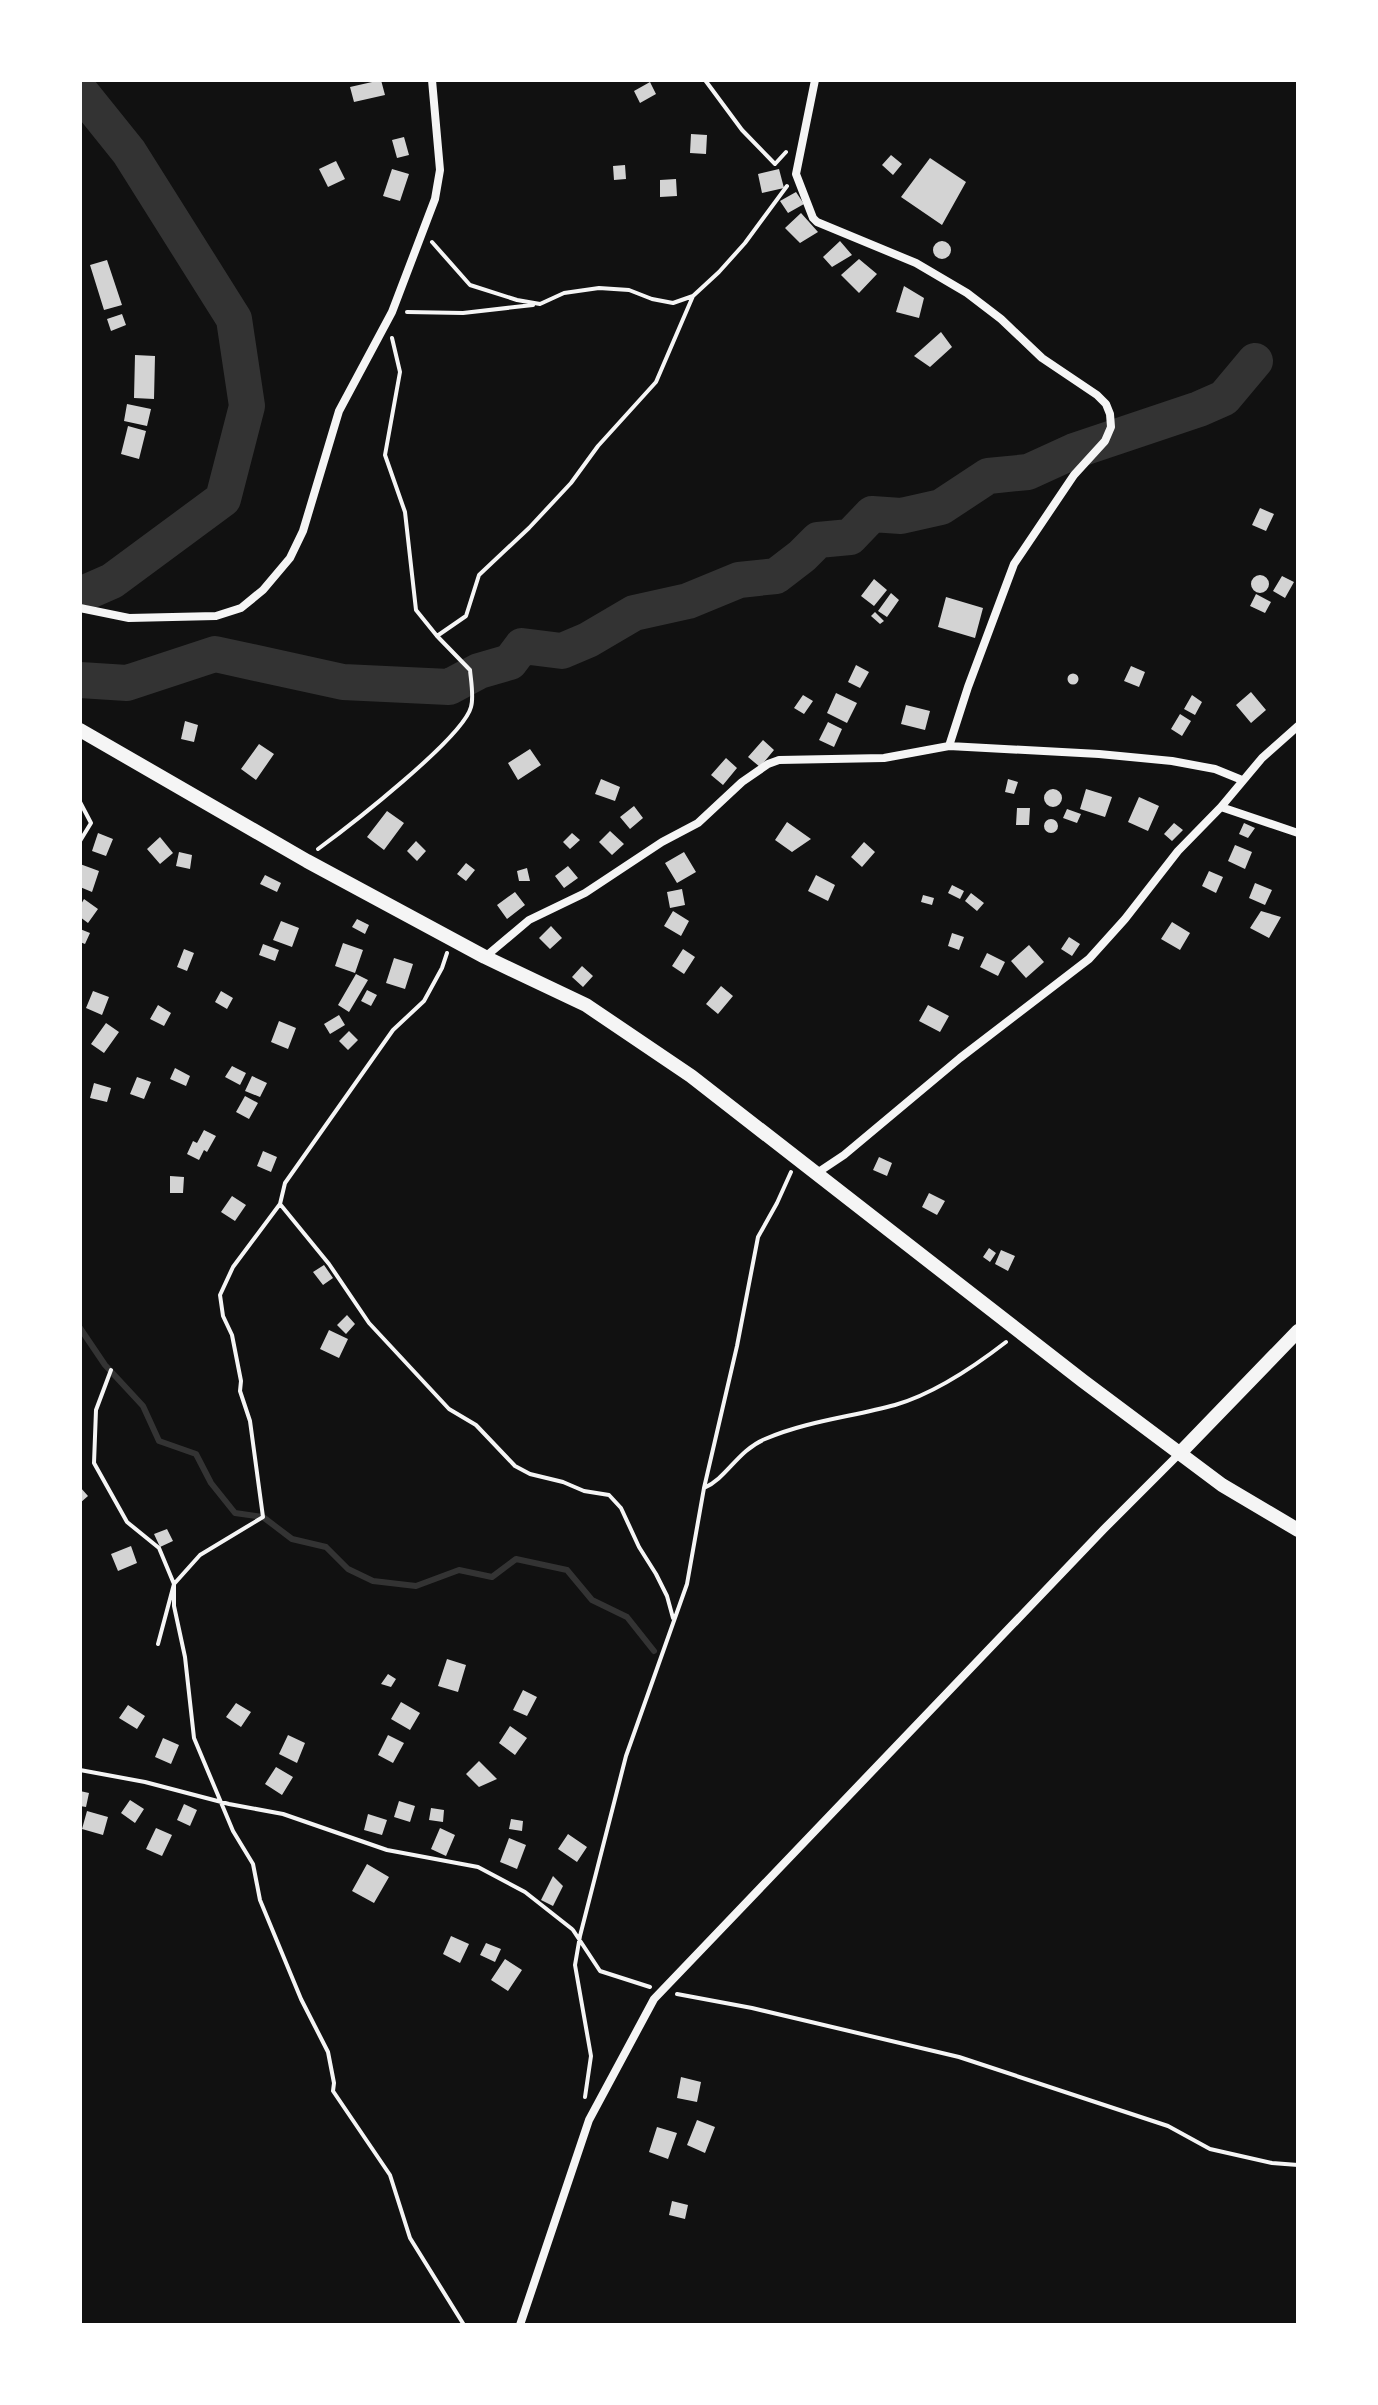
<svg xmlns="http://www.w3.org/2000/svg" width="1378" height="2405" font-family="Inter,sans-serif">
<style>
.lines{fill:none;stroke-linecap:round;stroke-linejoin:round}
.stream{stroke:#333;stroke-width:6}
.river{stroke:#333;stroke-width:36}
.building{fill:#d3d3d3}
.path{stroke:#f5f5f5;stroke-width:4}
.minor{stroke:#f5f5f5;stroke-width:8}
.tertiary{stroke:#f5f5f5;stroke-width:14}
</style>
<rect width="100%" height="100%" fill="#111"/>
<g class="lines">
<path class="stream" d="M80,1328L105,1365L143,1406L159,1441L196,1454L211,1483L235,1513L263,1517L292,1539L326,1547L348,1569L373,1581L416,1586L459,1570L492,1577L516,1559L567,1570L592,1600L627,1617L654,1651"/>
<path class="river" d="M80,91L129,152L234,319L247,406L223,499L112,581L80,595
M80,680L127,683L215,654L343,682L449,687L479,671L510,662L522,646L562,651L588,640L634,613L688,601L739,580L776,576L802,556L818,540L850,537L872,514L901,516L941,507L988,476L1028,472L1074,451L1199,409L1224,398L1255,361"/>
</g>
<path class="building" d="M381,80L385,95L354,102L350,87Z
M650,82L656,94L640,103L634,91Z
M691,134L707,135L706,154L690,153Z
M404,137L409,155L397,158L392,140Z
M891,155L902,164L893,175L882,165Z
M930,158L966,182L942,225L901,197Z
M336,161L345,179L328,187L319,169Z
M625,165L626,179L614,180L613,166Z
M392,169L409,174L400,201L383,196Z
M779,169L784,188L762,193L758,174Z
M676,179L677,196L660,197V180Z
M796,192L804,204L788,213L780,201Z
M801,213L818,232L800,243L785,228Z
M840,241L852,255L832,267L823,257Z
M933 250a9 9 0 1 1 18 0a9 9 0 1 1-18 0Z
M859,259L877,274L859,293L841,275Z
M107,260L122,305L104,310L90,265Z
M904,286L924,298L919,318L896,312Z
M122,314L126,325L111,331L107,319Z
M941,332L952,347L930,367L914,356Z
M135,355L155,356L154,399L134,398Z
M127,404L151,409L147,426L124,421Z
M128,426L146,431L139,459L121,454Z
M1260,508L1274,514L1266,531L1252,525Z
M1251 584a9 9 0 1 1 18 0a9 9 0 1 1-18 0Z
M1282,576L1294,582L1285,598L1273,591Z
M874,579L887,590L874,606L861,596Z
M891,593L899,600L887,617L878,611Z
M1256,594L1271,602L1265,613L1250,606Z
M946,597L983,608L975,638L938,627Z
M875,612L884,621L880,624L871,616Z
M856,665L869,672L860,688L848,682Z
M1131,666L1145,672L1139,687L1124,681Z
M1067.5 679a5.5 5.5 0 1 1 11 0a5.5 5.5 0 1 1-11 0Z
M1251,692L1266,710L1251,723L1236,705Z
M836,693L857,703L847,723L827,713Z
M803,695L813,701L804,714L794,708Z
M1192,695L1202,702L1195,715L1184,709Z
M906,705L930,711L925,730L901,724Z
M1180,714L1191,721L1182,736L1171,729Z
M185,721L198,725L194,742L181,739Z
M828,722L842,729L834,747L819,740Z
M763,740L774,750L760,767L748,757Z
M259,744L274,754L256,780L241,769Z
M530,749L541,765L518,780L508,763Z
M726,758L737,768L723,785L711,775Z
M601,779L620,787L615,801L595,794Z
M1008,779L1018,782L1014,794L1005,792Z
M1044 798a9 9 0 1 1 18 0a9 9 0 1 1-18 0Z
M1086,789L1112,797L1105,817L1080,809Z
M1139,797L1159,806L1148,831L1128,822Z
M634,806L643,818L630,829L620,817Z
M1017,808H1030L1029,825H1016Z
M1067,809L1081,814L1077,823L1063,818Z
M387,811L404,823L384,850L367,837Z
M1044 826a7 7 0 1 1 14 0a7 7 0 1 1-14 0Z
M787,822L811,839L792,852L775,840Z
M1174,823L1183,830L1172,841L1164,834Z
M1244,823L1255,828L1248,838L1239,834Z
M610,831L624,844L612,855L599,842Z
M98,833L113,839L106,856L92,851Z
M572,833L580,840L570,849L563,842Z
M160,837L173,853L160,864L147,849Z
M416,841L426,851L417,861L407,851Z
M864,842L875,852L862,867L851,857Z
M1235,845L1252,852L1245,869L1228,861Z
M179,852L192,855L190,869L176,866Z
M684,852L696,872L677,883L665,863Z
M466,863L475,870L466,881L457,874Z
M80,864L99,871L92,892L80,887Z
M568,866L578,878L564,888L555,876Z
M527,868L530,881H519L517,871Z
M1209,871L1223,877L1216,893L1202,886Z
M265,875L281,883L277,892L260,884Z
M816,875L835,885L828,901L808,891Z
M1255,883L1272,890L1265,905L1249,898Z
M952,885L964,891L960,899L948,893Z
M682,889L685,905L670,908L667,892Z
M515,892L525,905L507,919L497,905Z
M971,893L984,903L977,911L965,901Z
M923,895L934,898L932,905L921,902Z
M84,899L98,909L88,923L80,917V906Z
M673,911L689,921L681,936L664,926Z
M1261,911L1281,917L1269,938L1250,928Z
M357,919L369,925L365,934L352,927Z
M281,921L299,928L292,947L273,940Z
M1172,922L1190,933L1180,950L1161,939Z
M551,926L562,938L550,949L539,938Z
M80,929L90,933L85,944L80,942Z
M952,933L964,937L959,950L948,946Z
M1069,937L1080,944L1072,956L1061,949Z
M343,943L363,950L355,973L335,966Z
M263,944L279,950L275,961L259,955Z
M1029,945L1044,962L1026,978L1011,961Z
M184,949L194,953L187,971L177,967Z
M683,949L695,957L684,974L672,966Z
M987,953L1005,962L998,976L980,967Z
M394,958L413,964L405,989L386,983Z
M582,966L593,976L583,987L572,977Z
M356,974L368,980L349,1012L338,1005Z
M721,986L733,996L718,1014L706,1004Z
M367,990L377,995L371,1006L361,1001Z
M93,991L109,997L102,1015L86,1008Z
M221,991L233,998L227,1009L215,1002Z
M158,1005L171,1013L164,1026L150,1019Z
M928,1005L949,1016L940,1032L919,1021Z
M339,1015L345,1025L330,1034L324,1024Z
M279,1021L296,1028L288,1049L271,1042Z
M106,1023L119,1032L104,1053L91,1044Z
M349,1031L358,1040L348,1050L339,1041Z
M232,1066L246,1073L240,1085L225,1077Z
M175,1068L190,1076L186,1086L170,1079Z
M252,1076L267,1083L260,1097L245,1091Z
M137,1077L151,1082L144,1099L130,1094Z
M94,1083L111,1088L107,1102L90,1098Z
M245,1096L258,1103L249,1119L236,1112Z
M204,1130L216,1136L207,1152L204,1150L199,1160L187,1154L193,1141L197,1143Z
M263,1151L277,1157L271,1172L257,1166Z
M879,1157L892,1163L887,1176L873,1170Z
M170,1176L184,1177L183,1193H170Z
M929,1193L945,1201L937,1215L922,1207Z
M232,1196L246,1205L235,1221L221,1212Z
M989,1248L996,1253L990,1262L983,1257Z
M1001,1250L1015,1256L1008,1271L995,1264Z
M324,1265L333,1278L323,1285L313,1272Z
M347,1315L355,1324L346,1334L337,1325Z
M329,1330L348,1339L339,1358L320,1349Z
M80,1487L88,1496L80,1503Z
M167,1529L173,1541L160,1547L154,1534Z
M131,1546L137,1563L118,1571L111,1554Z
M447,1659L466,1665L458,1692L438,1686Z
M388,1674L396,1679L391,1687L381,1684Z
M523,1690L537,1697L527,1716L513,1710Z
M401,1702L420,1713L410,1730L391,1719Z
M236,1703L251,1712L241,1727L226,1717Z
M128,1705L145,1716L137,1729L119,1718Z
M510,1726L527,1738L515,1755L499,1743Z
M288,1735L305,1743L297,1763L279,1754Z
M388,1735L404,1743L393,1763L378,1755Z
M163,1738L179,1745L171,1764L155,1757Z
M479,1761L497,1779L479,1787L466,1774Z
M276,1767L293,1777L282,1795L265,1784Z
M80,1791L89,1793L86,1807L80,1806Z
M130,1800L144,1809L135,1823L121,1813Z
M399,1801L415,1806L410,1822L394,1817Z
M184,1804L197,1810L190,1826L177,1820Z
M431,1808L444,1810L443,1822L429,1820Z
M87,1811L108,1817L103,1835L82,1829Z
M368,1814L387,1820L382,1835L364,1830Z
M511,1819L523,1821L522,1831L509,1829Z
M156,1828L172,1835L162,1856L146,1849Z
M440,1828L455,1835L446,1856L431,1849Z
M568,1834L587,1847L577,1862L558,1849Z
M509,1838L526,1845L517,1869L500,1862Z
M367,1864L389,1877L374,1903L352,1891Z
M553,1876L563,1886L553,1906L541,1900Z
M451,1936L469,1944L460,1963L443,1954Z
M486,1943L501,1949L495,1962L480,1955Z
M505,1959L522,1970L508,1991L491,1980Z
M681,2077L701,2082L697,2102L677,2098Z
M697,2120L715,2127L705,2153L687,2145Z
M657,2127L677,2133L668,2159L649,2152Z
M672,2201L688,2205L685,2219L669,2215Z"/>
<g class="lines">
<path class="path" d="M705,80L742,130L775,164L786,152
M432,242L470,285L517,300L540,304L564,293L599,288L629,290L652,299L673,303L693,296L719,272L745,243L787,186
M407,312L463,313L533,305
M437,636L466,616L479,575L529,528L571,483L598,446L656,382L693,296
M80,802L91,823L80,841
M318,849C348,827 463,738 471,707C474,697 471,681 470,670L437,636L416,610L405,512L385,455L400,372L392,338
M447,953L442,968L424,1001L393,1030L285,1183L280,1204L329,1264L369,1323L449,1409L476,1425L515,1466L530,1474L563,1482L584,1491L609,1495L621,1508L639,1547L656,1574L667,1596L673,1618
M111,1370L96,1410L94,1463L127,1522L159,1548L174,1584V1606L185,1657L194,1738L233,1831L253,1864L260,1900L301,1999L328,2052L334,2083L333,2091L390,2175L410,2238L464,2325
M704,1488C727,1478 737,1451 765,1439C807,1421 851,1417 895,1405C933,1394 975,1366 1006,1342
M158,1644L174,1584L200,1555L263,1517L250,1421L240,1391L241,1381L232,1335L223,1316L220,1295L233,1267L280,1204
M80,1770L145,1782L229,1804L283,1814L387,1850L478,1867L525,1892L572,1929
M573,1930L600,1971L650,1987
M677,1994L752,2008L959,2057L1168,2126L1210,2149L1272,2163L1298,2165
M585,2097L591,2056L575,1965L580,1936L626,1756L687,1584L704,1488L737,1346L758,1237L777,1203L791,1172"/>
<path class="minor" d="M815,80L796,174L813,218L817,222L916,263L967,293L1001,319L1042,358L1097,395L1106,404L1110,414L1111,427L1105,441L1074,475L1014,564L968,687L949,746
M80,608L129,618L216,616L241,608L263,590L290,558L303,531L339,411L392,312L435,199L440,170L432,80
M1221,807L1298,833
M485,957L529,920L585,893L662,842L698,823L742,782L768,764L779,760L884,758L949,746L1099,754L1172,761L1215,769L1242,780
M817,1173L844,1155L960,1058L1089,959L1125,919L1178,851L1221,807L1262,758L1298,726
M520,2325L589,2120L654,1999L1104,1529L1180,1453"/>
<path class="tertiary" d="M80,730L307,861L485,957L586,1005L691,1076L1083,1381L1222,1485L1298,1530
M1180,1453L1298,1331"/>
</g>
<rect width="1378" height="2405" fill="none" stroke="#ffffff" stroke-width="164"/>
</svg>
